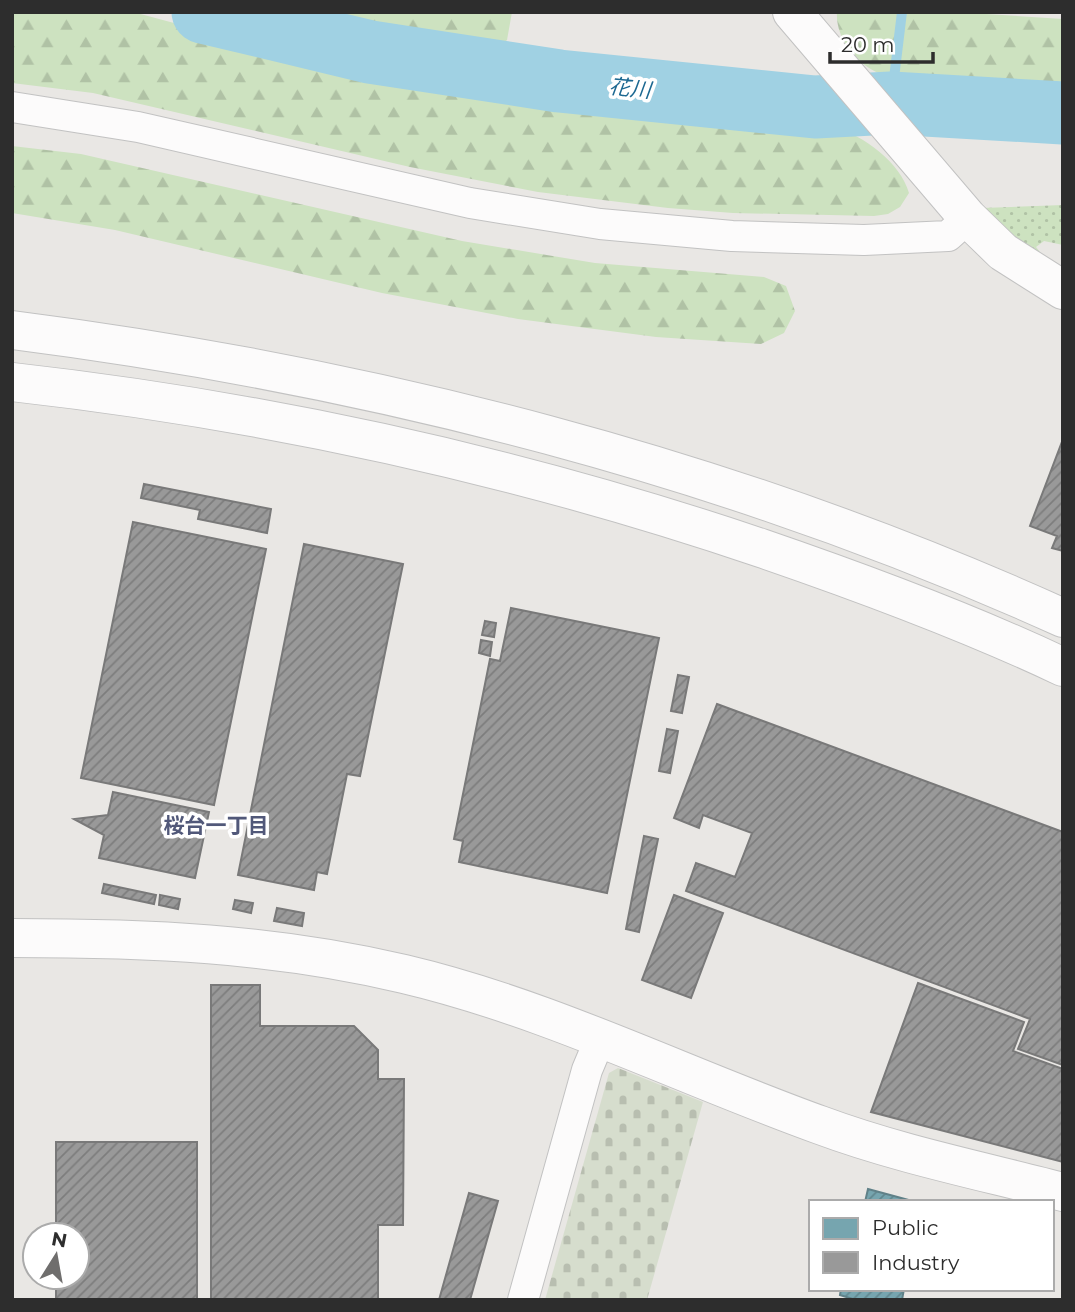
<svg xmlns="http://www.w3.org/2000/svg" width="1075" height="1312" font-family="Montserrat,'Noto Sans JP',sans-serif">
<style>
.green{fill:url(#green-dots)}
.forest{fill:url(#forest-firs)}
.cemetery{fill:url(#cemetery-stones)}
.public{fill:url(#public-hatch);stroke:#608188;stroke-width:2}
.industry{fill:url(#industry-hatch);stroke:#797979;stroke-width:2}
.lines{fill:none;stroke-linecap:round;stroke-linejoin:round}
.stream{stroke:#a0d1e3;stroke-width:10}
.river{stroke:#a0d1e3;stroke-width:63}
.street-casing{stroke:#c2c2c2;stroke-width:32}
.secondary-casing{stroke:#c2c2c2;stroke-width:40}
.street{stroke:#fcfbfb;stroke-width:30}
.secondary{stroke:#fcfbfb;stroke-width:38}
.labels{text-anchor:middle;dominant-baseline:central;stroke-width:7;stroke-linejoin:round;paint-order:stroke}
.water-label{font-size:21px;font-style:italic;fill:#1c6891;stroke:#fff}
.neighbourhood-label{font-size:21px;font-weight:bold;fill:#515879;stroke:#fff}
</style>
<defs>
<pattern id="green-dots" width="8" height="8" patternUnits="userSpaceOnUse" patternTransform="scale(1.75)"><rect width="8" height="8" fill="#cde2c0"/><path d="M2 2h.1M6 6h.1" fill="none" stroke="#b0c2a5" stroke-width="1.8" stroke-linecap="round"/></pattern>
<pattern id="forest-firs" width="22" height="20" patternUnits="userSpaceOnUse" patternTransform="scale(1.75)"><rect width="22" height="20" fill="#cde2c0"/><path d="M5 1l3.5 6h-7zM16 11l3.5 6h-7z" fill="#b0c2a5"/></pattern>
<pattern id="cemetery-stones" width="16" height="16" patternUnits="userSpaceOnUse" patternTransform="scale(1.75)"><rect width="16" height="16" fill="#d6ddcd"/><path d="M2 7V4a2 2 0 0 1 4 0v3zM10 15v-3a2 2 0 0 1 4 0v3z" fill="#b8beb0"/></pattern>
<pattern id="public-hatch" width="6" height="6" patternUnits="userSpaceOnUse" patternTransform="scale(1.75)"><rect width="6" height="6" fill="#76a5af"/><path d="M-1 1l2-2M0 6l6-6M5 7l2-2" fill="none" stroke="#61878f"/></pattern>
<pattern id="industry-hatch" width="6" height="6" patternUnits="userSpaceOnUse" patternTransform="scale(1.75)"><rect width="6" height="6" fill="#999"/><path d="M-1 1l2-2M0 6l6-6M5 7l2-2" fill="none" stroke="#7d7d7d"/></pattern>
</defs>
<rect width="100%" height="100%" fill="#e9e7e4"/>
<path class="green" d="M1063,205V245L1044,241L1036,247L1040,252L1015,239L982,208Z"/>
<path class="forest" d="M12,12H133L275,50L367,70L557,99L834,127C863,135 901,163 909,193L900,207L888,214L874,216L733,213L668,208L538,192L410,167L93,93L12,83Z
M272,12H512L507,40L495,49L478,51L373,34Z
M837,12H955L1063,19V90C1012,87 926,90 881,74C857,65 835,38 837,12Z
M12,146L81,154L462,241L595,263L764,277L786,286L795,311L784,333L761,344L656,337L518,319L382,293L115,230L12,213Z"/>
<path class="cemetery" d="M618,1068L703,1102L647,1300H545L609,1073Z"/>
<path class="public" d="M868,1189L916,1202H865Z
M841,1289H904L902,1300H856L840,1295Z"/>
<path class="industry" d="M1063,439V551L1052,548L1057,536L1030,526Z
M144,484L271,509L267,533L198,519L200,510L141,498Z
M133,522L266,549L214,805L81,778Z
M304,544L403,564L360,776L347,774L327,874L317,872L314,890L238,875Z
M511,608L659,638L607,893L459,862L463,841L454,839L490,659L500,661Z
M485,621L496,623L494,637L482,635Z
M481,640L492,642L490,656L479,653Z
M678,675L689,677L682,713L671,711Z
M717,704L1063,832V1065L1018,1049L1030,1019L686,891L696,863L735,877L752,833L703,815L699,828L674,818Z
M667,729L678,731L670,773L659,771Z
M113,792L209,812L195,878L99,858L104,835L74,819L108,815Z
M644,836L658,839L639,932L626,929Z
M104,884L156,895L154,904L102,893Z
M160,895L180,899L178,909L159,905Z
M674,895L723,913L691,998L642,980Z
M235,900L253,903L251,913L233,909Z
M277,908L304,913L302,926L274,921Z
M918,983L1024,1022L1013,1051L1063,1069V1162L871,1112Z
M211,985H260V1026H354L378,1050V1079H404L403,1225H378V1300H211Z
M56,1142H197V1300H56V1277H77V1235H56Z
M469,1193L498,1201L470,1300H439Z"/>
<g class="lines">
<path class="stream" d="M891,103L902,12"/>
<path class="river" d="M203,12L370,52L559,81L815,107L891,103L1063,113"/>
<g class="street-casing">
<path id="street" d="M12,107L138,127L470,203L600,224L732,236L864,240L948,236L968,218
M523,1300L587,1070L600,1039"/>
</g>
<g class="secondary-casing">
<path id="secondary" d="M792,12L968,218L1003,252L1063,290
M12,330C372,376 732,468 1063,618
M12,382C270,411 516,465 761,548C863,583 966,621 1063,667
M12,938C145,938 274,943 404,974C548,1008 681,1075 820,1125C898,1154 982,1171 1063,1192"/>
</g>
<use href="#street" class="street"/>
<use href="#secondary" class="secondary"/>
</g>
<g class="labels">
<g class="water-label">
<text transform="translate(630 88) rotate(6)">花川</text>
</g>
<g class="neighbourhood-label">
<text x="216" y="825">桜台一丁目</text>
</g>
</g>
<rect width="1075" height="1312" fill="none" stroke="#2d2d2d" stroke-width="28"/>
<rect x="809" y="1200" width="245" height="91" fill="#ffffff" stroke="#ababab" stroke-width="2"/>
<rect x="823" y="1218" width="35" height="21" fill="#76a5af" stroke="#ababab" stroke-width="2"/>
<text x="872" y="1235" font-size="21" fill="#2d2d2d">Public</text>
<rect x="823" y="1252" width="35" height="21" fill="#999999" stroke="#ababab" stroke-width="2"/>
<text x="872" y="1270" font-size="21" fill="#2d2d2d">Industry</text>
<g transform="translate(56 1256) rotate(11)"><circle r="33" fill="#ffffff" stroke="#ababab" stroke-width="2"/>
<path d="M0-5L12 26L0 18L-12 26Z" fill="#6f6e6d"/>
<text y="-10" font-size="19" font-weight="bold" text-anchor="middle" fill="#2d2d2d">N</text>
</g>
<path d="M830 52v10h103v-10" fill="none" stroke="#2d2d2d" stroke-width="3.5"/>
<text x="841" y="52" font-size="21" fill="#2d2d2d" stroke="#ffffff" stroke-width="5" paint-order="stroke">20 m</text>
</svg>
